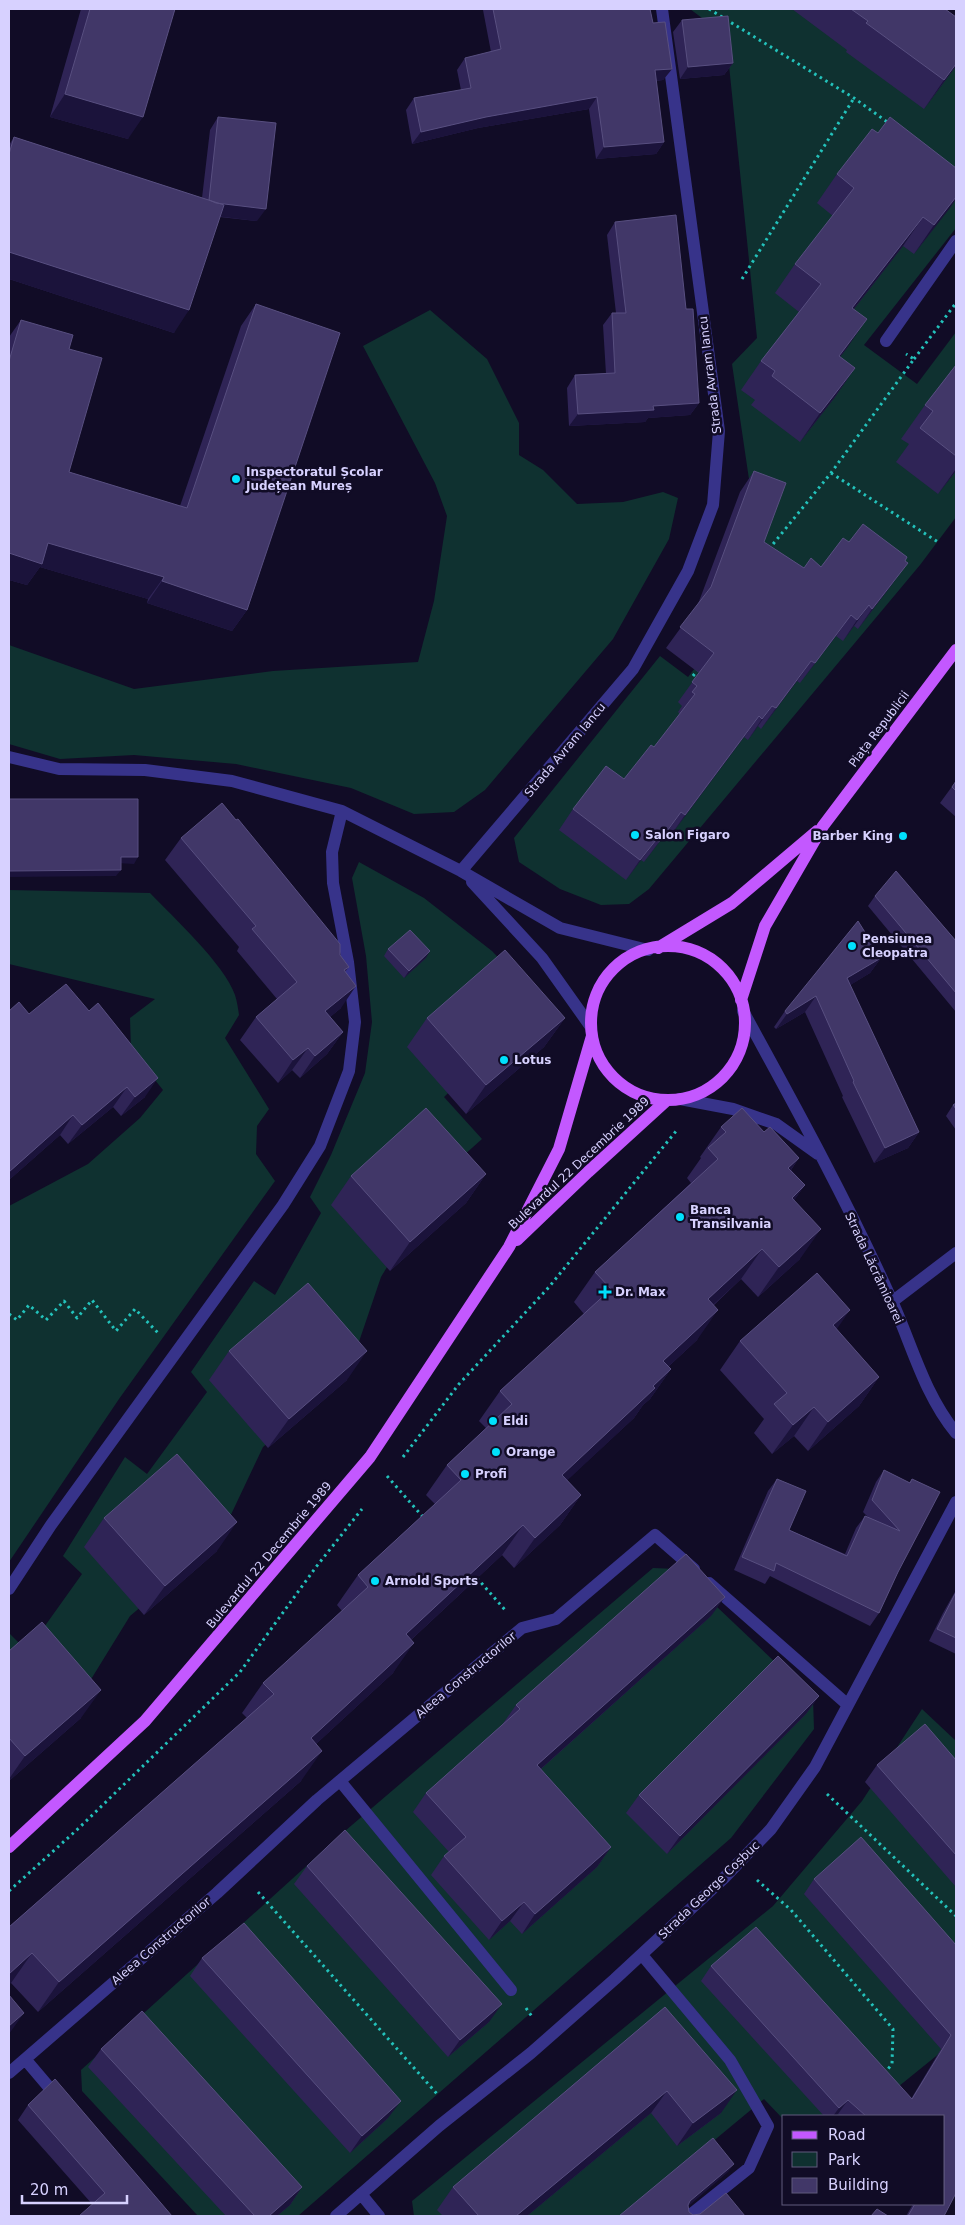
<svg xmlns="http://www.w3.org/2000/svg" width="965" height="2225" font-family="'DejaVu Sans',sans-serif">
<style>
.green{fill:#0f3130}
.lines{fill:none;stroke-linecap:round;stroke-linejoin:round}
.path{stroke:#23c2bb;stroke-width:3;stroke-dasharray:2.5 4;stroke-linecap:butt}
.minor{stroke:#37338a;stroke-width:12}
.major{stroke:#c358ff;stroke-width:12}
.wall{fill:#2f2456}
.shaded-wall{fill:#1b133b}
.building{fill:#413768;stroke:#584f80}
.poi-dot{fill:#00e0fc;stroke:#110c26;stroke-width:2}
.labels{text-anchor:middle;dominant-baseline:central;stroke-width:5;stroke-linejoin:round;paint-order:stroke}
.street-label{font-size:12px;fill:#d7d1ff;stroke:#110c26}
.poi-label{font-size:12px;font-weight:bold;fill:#d7d1ff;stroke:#110c26;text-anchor:start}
</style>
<rect width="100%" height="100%" fill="#110c26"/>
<path class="green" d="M690,9H928L956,30V228L864,345L917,384L956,332V517L920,565L649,889L629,904L601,905L560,889L519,862L514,838L660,656L688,677L728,626L750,486L732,364L757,338L726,36Z
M430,310L487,359L519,423V455L543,470L577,504L623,502L663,492L678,498L669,539L613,639L485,790L454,812L414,814L351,788L236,764L134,755L60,759L9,744V645L134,689L273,671L418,662L434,601L447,516L435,483L363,346Z
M359,862L424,898L492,951L528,989L527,1017L444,1097L482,1139L444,1173L381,1277L348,1374L263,1447L218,1542L130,1616L77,1702L9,1763V1633L27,1651L82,1574L63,1556L125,1457L147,1474L207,1392L191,1372L254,1281L275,1295L321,1213L310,1197L331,1155L365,1073L372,1022L366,956L352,878Z
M9,890L150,893C173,917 225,965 235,995C237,1001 238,1008 239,1015L225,1038L269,1109L257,1126L256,1154L275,1181L119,1399L9,1562V1206L88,1164L140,1118L163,1090L131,1050L130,1018L155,999L9,964Z
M653,1568L677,1569L813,1698L814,1729L731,1838L298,2216H198L82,2091L81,2070L345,1831Z
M922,1709L956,1741V2040L862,2116H784V2120L764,2099L623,2216H414L412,2201L773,1906L862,1801Z"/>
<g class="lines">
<path class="path" d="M709,9L854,98L890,124
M742,279L854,98
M914,359L956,303
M831,473L938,542
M769,549L831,473L914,359L906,354
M693,676L699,668
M9,1314L17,1320L29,1305L46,1320L64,1301L77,1318L92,1300L116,1331L135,1309L159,1334
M403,1457L459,1384L549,1287L677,1130
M387,1476L423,1517
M477,1578L506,1611
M827,1794L956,1916
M757,1880L791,1910L893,2029L892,2064L884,2074
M9,1891L80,1827L240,1672L316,1567L362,1509
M258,1892L438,2095
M526,2008L533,2018"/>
<path class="minor" d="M886,341L956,241
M9,757L59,769L145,770L232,781L342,811L461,871L560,928L648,950
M461,871L633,669L688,571L713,505L719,431L662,9
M472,882L542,958L591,1027
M743,1011C795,1106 848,1202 892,1301C912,1345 924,1394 956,1433
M680,1099L733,1109L776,1124L818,1154
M893,1301L956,1253
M709,1583L848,1705
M9,1589L51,1525L283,1205L320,1146L349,1071L355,1022L348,962L333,883L332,852L342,811
M340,1781L511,1990
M642,1955L730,2060L768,2126L749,2168L689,2216
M25,2059L59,2099
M9,2073L217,1893L317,1800L522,1628L556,1619L655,1535L694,1569
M361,2194L379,2216
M336,2216L439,2126L531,2053L615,1979L724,1878L771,1829L815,1767L956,1502"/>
<path class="major" d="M591 1023a77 77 0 1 1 154 0a77 77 0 1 1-154 0Z
M658,948L732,903L817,831
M741,1000L765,926L823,826L956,650
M517,1240L588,1172L667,1100
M9,1847L145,1721L370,1457L509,1247L559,1149L592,1036"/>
</g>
<path class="wall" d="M81,9H175L128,139L50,117Z
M484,9H650L653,23L672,69L663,80L656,81L664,142L656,154L596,159L589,109L478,128L412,144L406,110L414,98L461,90L457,70L465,58L491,52L483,10Z
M792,9H945L956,17V66L924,109L846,52L847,50Z
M682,20L733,63L724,75L680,79L673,32Z
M218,117L257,221L220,217L174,333L9,279V145L14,137L202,198L210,130Z
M878,133L956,168V199L914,254L903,246L854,309L847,348L840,357L855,368L835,397L800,442L751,405L755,400L741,390L761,361L799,312L775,293L795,264L833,216L817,203L837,174Z
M615,222L686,309L699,403L690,415L648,418L645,422L569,426L567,388L575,375L606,374L603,325L612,313H616L607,235Z
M256,304L247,610L232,631L147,603L148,599L40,567L27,585L9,580V337L21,320L69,349V472L180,506L241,326Z
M956,365V471L938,494L896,462L909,444L901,439L925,405Z
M754,471L764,542L804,568L821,567L893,583L858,629L854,626L843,641L836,636L800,683L797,681L761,729L758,726L748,740L744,737L671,835L667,832L644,862L641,860L626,880L559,830L573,809L624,779L654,747L680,714L678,712L682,706L678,702L699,673L666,648L698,604L740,492Z
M956,781V817L940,803Z
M181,838L340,955L349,967L345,972L341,1008L330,1017L343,1032L327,1054L300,1078L292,1070L278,1083L240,1040L256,1017L277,999L237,951L239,947L165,860Z
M875,896L956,941V1012L868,906Z
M388,949L426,958L404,978L384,956Z
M881,958L870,973L850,985L919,1132L908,1148L874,1163L842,1097L843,1096L805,1012L776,1029L774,1027L785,1011Z
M9,1011L29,1014L145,1097L121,1116L113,1107L68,1144L60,1135L9,1180Z
M427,1018H565L544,1047L466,1114L407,1047Z
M956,1103V1130L946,1116L953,1105Z
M721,1127L764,1132L799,1158L791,1170L805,1185L794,1200L800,1259L758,1297L741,1279L714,1305L697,1340L668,1367L671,1369L650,1399L643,1405L634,1418L567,1480L581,1495L560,1525L514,1568L502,1555L411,1640L393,1673L316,1744L301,1781L38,2012L11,1983L9,1927L247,1718L242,1713L263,1683L342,1611L337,1605L358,1575L435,1504L426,1495L447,1465L486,1428L479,1421L500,1391L584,1314L574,1302L595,1272L691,1183L687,1178L701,1158L700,1157Z
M486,1174L466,1203L390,1271L331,1205L351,1176Z
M836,1329L879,1377L859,1406L808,1451L794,1436L772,1454L754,1433L764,1419L720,1370L740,1341Z
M229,1351L347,1380L268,1448L209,1380Z
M884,1470L909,1483L912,1479L898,1572L879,1613L870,1626L770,1576L765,1584L734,1570L768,1491L777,1479L789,1530L845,1554L856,1528L865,1516L868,1517L863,1512L876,1482Z
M104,1518L217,1551L144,1615L84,1547Z
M956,1590V1654L929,1641L943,1613Z
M711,1616L541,1769L611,1847L597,1867L522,1934L510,1921L489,1940L431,1875L444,1856L449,1852L413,1812L426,1793L502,1725L516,1705Z
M9,1651L81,1718L9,1781Z
M819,1696L806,1714L667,1854L626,1813L639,1795Z
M956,1760V1887L865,1782L877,1765Z
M307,1866L489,2022L448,2057L294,1884Z
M814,1879L956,1945L944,2216H906L913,2204H944V2116H840L838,2114L836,2116H824L701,1981L711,1966L911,2099L941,2049L804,1894Z
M202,1958L388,2118L350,2153L190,1976Z
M665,2007L721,2113L677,2146L651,2113L527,2216H443L437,2210L453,2187Z
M101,2049L302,2187L290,2205L277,2216H226L88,2067Z
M28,2105L172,2216L92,2204L18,2120Z"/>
<path class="shaded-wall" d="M733,63L724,75L680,79L688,67Z
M956,64V66L924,109L944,80Z
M672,69L663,80L647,82L655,70Z
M65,94L143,117L128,139L50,117Z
M597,97L589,109L478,128L412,144L421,132L486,117Z
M664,142L656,154L596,159L604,147Z
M956,197V199L950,208L914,254L934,225Z
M208,202L266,209L257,221L200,214Z
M923,217L903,246L832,337L852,308Z
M9,252L189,310L174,333L9,279Z
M867,319L847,348L818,385L839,356Z
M855,368L835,397L800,442L820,413Z
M699,403L690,415L648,418L645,422L569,426L578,414L653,406Z
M956,469V471L938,494Z
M48,543L164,577L148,599L40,567L27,585L9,580V553Z
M908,563L893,583L858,629L872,609Z
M162,581L247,610L232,631L147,603Z
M869,605L854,626L843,641L857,620Z
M851,615L836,636L800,683Z
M811,661L797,681L761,729L776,708Z
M772,706L758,726L748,740L762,719Z
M759,716L744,737L671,835L685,815Z
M681,812L667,832L644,862L659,842Z
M656,840L626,880L640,860Z
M121,857H138L134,864L117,863Z
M121,870L116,876L9,877V871Z
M430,951L426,958L404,978L409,971Z
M881,958L870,973L836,994L847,978Z
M356,986L341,1008L309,1034L325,1011Z
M816,996L805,1012L776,1029L787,1014Z
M565,1018L544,1047L466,1114L486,1085Z
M343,1032L327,1054L300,1078L315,1056Z
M308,1048L292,1070L278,1083L293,1060Z
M158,1078L145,1097L121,1116L135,1097Z
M127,1087L113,1107L68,1144L82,1125Z
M73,1115L60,1135L9,1180V1172Z
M919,1132L908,1148L874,1163L885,1148Z
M799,1158L778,1188L788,1168Z
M486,1174L466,1203L390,1271L410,1242Z
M805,1185L784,1215L792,1198Z
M821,1229L800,1259L758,1297L779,1267Z
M762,1249L741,1279L687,1329L708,1299Z
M718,1310L697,1340L642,1391L663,1361Z
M850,1310L830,1339L833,1325Z
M367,1351L347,1380L268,1448L289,1419Z
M671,1369L650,1399L643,1405L634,1418L541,1505L562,1475Z
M879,1377L859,1406L808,1451L828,1422Z
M814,1407L794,1436L772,1454L793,1425Z
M581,1495L560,1525L514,1568L535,1538Z
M237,1522L217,1551L144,1615L165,1586Z
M523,1525L502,1555L385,1664L406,1634Z
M725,1597L711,1616L524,1784L537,1765Z
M414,1643L393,1673L290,1768L311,1738Z
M101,1690L81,1718L9,1781V1779L25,1756Z
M819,1696L806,1714L667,1854L680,1836Z
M322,1751L301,1781L38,2012L59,1982Z
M611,1847L597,1867L522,1934L535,1914Z
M524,1902L510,1921L489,1940L502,1921Z
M32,1953L11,1983L9,1985V1974Z
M502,2004L489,2022L448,2057L460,2040Z
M24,2013L9,2034V2026Z
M737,2090L721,2113L677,2146L693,2123Z
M667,2091L651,2113L527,2216H516Z
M848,2100L838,2114L836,2116H833L839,2108Z
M401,2101L388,2118L350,2153L362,2136Z
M734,2164L728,2172L684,2210L690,2201Z
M302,2187L290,2205L277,2216H269Z"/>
<path class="building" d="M90,9H175L143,117L65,94Z
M493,9H650L653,23L665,22L672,69L655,70L664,142L604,147L597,97L486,117L421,132L414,98L471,88L465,58L501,49Z
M851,9H945L956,17V64L944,80L866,23L868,21Z
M728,16L733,63L688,67L682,20Z
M218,117L276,123L266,209L216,203L209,200Z
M890,117L956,168V197L934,225L923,217L852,308L867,319L839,356L855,368L820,413L772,376L775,371L761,361L821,284L795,264L854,188L837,174L872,129L878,133Z
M14,137L224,205L189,310L9,252V154Z
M676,215L686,309H693L699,403L653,406L654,410L578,414L575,375L615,373L612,313H626L615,222Z
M256,304L340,333L247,610L162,581L164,577L48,543L42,564L9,553V361L21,320L73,335L69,349L102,358L69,472L187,508Z
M956,365V456L920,428L933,411L925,405Z
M754,471L786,483L764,542L804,568L811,558L821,567L843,538L849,542L863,524L907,557L905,561L908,563L872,609L869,605L857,620L851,615L815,663L811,661L776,708L772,706L762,719L759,716L685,815L681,812L659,842L656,840L640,860L573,809L606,766L624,779L651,745L654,747L695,694L692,692L697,686L692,682L714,653L680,627L711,587Z
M956,781V791L952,787Z
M9,799H138V857H121V870L9,871Z
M222,803L236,820L238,819L340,944V955L349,967L344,970L356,986L325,1011L343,1032L315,1056L308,1048L293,1060L256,1017L297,982L252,929L256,926L181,838Z
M896,871L956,941V993L875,896Z
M858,921L881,958L847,978L919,1132L885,1148L853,1082L854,1081L816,996L787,1014L785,1011Z
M410,930L430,951L409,971L388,949Z
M505,950L565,1018L486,1085L427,1018Z
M66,984L89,1011L98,1003L158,1078L135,1097L127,1087L82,1125L73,1115L9,1172V1011L19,1002L29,1014Z
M956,1103V1109L953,1105Z
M426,1108L486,1174L410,1242L351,1176Z
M742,1108L764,1132L770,1127L799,1158L788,1168L805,1185L792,1198L821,1229L779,1267L762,1249L708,1299L718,1310L663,1361L671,1369L653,1386L655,1388L562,1475L581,1495L535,1538L523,1525L406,1634L414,1643L311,1738L322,1751L59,1982L32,1953L9,1974V1927L274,1694L263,1683L368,1587L358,1575L461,1480L447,1465L512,1404L500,1391L611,1289L595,1272L718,1159L708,1148L726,1132L721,1127Z
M817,1273L850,1310L833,1325L879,1377L828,1422L814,1407L793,1425L774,1404L787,1393L740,1341Z
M308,1283L367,1351L289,1419L229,1351Z
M177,1454L237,1522L165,1586L104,1518Z
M884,1470L910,1483L912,1479L940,1492L898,1572L879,1613L776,1563L774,1571L742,1557L777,1479L806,1491L789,1530L847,1556L865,1516L900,1531L872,1500Z
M686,1554L725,1597L537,1765L611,1847L535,1914L524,1902L502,1921L444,1856L466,1837L426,1793L520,1709L516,1705Z
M956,1592V1638L937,1629Z
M42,1622L101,1690L25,1756L9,1738V1651Z
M778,1656L819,1696L680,1836L639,1795Z
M925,1724L956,1760V1855L877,1765Z
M345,1830L502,2004L460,2040L307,1866Z
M861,1837L956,1945V2193L944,2216H908L915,2204H944V2116H866L848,2100L839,2108L711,1966L756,1927L912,2099L951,2035L814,1879Z
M244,1923L401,2101L362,2136L202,1958Z
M9,1995L24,2013L9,2026Z
M665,2007L737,2090L693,2123L667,2091L516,2216H479L453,2187Z
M142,2011L302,2187L269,2216H255L101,2049Z
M55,2079L172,2216H79L105,2193L28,2105Z
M713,2138L734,2164L690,2201L688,2205L689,2212L693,2215L700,2214L726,2193L745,2216H619Z
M877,2209L888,2216H871Z"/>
<g class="poi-dot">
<circle cx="236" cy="479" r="5"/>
<circle cx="635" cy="835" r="5"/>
<circle cx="903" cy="836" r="5"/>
<circle cx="852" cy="946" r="5"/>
<circle cx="504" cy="1060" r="5"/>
<circle cx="680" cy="1217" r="5"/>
<path d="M602.5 1284.5h5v5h5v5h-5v5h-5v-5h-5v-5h5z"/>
<circle cx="493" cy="1421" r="5"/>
<circle cx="496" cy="1452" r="5"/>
<circle cx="465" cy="1474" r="5"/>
<circle cx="375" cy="1581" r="5"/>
</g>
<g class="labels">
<g class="street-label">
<text transform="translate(710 375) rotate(-97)">Strada Avram Iancu</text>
<text transform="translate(879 729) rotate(-53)">Piața Republicii</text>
<text transform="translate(565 750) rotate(-50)">Strada Avram Iancu</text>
<text transform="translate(579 1163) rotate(-43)">Bulevardul 22 Decembrie 1989</text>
<text transform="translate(874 1268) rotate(65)">Strada Lăcrămioarei</text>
<text transform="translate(269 1555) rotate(-50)">Bulevardul 22 Decembrie 1989</text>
<text transform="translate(466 1675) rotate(-40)">Aleea Constructorilor</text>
<text transform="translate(709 1890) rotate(-44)">Strada George Coșbuc</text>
<text transform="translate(161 1941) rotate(-41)">Aleea Constructorilor</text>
</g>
<g class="poi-label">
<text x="246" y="472">Inspectoratul Școlar<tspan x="246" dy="14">Județean Mureș</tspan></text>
<text x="645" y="835">Salon Figaro</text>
<text x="893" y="836" text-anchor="end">Barber King</text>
<text x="862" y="939">Pensiunea<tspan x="862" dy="14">Cleopatra</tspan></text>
<text x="514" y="1060">Lotus</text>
<text x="690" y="1210">Banca<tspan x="690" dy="14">Transilvania</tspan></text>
<text x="615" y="1292">Dr. Max</text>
<text x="503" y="1421">Eldi</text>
<text x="506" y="1452">Orange</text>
<text x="475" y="1474">Profi</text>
<text x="385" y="1581">Arnold Sports</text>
</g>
</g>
<rect width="965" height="2225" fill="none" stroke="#d7d1ff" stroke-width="20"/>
<rect x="782" y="2115" width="162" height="90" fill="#110c26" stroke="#605b7d"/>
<rect x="792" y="2131" width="25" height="8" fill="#c358ff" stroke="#605b7d"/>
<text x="828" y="2140" font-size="15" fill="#d7d1ff">Road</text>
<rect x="792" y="2152" width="25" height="15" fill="#0f3130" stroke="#605b7d"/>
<text x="828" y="2165" font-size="15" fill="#d7d1ff">Park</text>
<rect x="792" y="2178" width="25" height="15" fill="#413768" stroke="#605b7d"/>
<text x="828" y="2190" font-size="15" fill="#d7d1ff">Building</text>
<path d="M22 2195v8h105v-8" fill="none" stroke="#d7d1ff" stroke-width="2.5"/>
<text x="30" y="2195" font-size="15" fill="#d7d1ff" stroke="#110c26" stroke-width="4" paint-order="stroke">20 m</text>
</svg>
